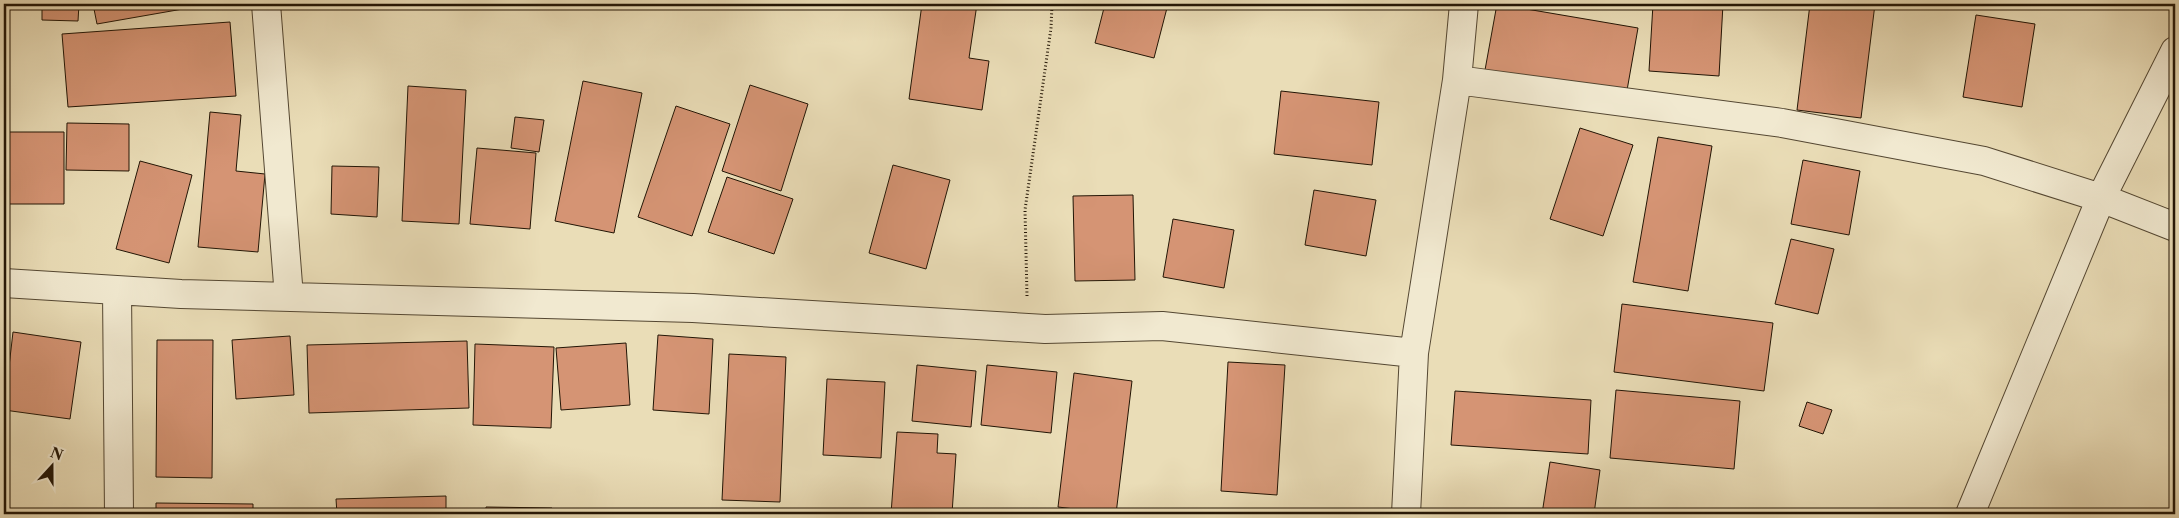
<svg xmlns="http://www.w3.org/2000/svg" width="2179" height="518" font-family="'Libre Caslon Text',serif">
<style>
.building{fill:#d59474;stroke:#221505}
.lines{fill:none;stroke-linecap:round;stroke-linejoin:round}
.minor-casing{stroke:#544732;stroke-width:30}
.path{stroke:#221505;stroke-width:3;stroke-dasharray:1 2.5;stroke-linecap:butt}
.minor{stroke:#f1e9d0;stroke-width:28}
</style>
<rect width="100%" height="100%" fill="#eaddb7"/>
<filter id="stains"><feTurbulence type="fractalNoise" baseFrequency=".004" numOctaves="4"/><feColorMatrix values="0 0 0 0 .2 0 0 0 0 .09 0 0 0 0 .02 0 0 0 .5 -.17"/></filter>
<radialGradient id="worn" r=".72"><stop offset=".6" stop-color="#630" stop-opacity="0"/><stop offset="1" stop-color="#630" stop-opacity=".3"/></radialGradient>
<path class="building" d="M42,4H79L78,21L42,20Z
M93,4H199L200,6L97,24Z
M922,4H977L969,58L989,61L982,110L909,99Z
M1105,4H1168L1154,58L1095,43Z
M1497,4L1638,28L1626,96L1485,70Z
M1653,4H1723L1719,76L1649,71Z
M1810,4H1875L1861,118L1797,110Z
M1976,15L2035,24L2022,107L1963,97Z
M230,22L236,96L68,107L62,34Z
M583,81L642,93L614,233L555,221Z
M750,85L808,104L781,191L722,171Z
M408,86L466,90L459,224L402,221Z
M1281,91L1379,102L1372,165L1274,154Z
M676,106L730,124L692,236L638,217Z
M210,112L241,115L236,171L265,174L258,252L198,247Z
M515,117L544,120L539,152L511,148Z
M67,123L129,124V171L66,170Z
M1580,128L1633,145L1603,236L1550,219Z
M4,132H64V204H4Z
M1658,137L1712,146L1688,291L1633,282Z
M477,148L536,153L530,229L470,224Z
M1803,160L1860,171L1849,235L1791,224Z
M140,161L192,175L169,263L116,249Z
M893,165L950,180L926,269L869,253Z
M332,166L379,167L377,217L331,214Z
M727,177L793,199L774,254L708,232Z
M1314,190L1376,200L1366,256L1305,245Z
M1133,195L1135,280L1075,281L1073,196Z
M1173,219L1234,230L1224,288L1163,277Z
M1791,239L1834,249L1818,314L1775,304Z
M1622,304L1773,323L1764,391L1614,372Z
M13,332L81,342L70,419L4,410Z
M658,335L713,339L709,414L653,410Z
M290,336L294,395L236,399L232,340Z
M157,340H213L212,478L156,477Z
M467,341L469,408L309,413L307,345Z
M626,343L630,405L561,410L556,348Z
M475,344L554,347L551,428L473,425Z
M729,354L786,357L780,502L722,500Z
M1228,362L1285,365L1277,495L1221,491Z
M917,365L976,371L971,427L912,421Z
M987,365L1057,372L1051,433L981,425Z
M1074,373L1132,381L1116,514L1058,507Z
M827,379L885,382L881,458L823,455Z
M1616,390L1740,401L1734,469L1610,458Z
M1455,391L1591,400L1588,454L1451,445Z
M1807,402L1832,410L1823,434L1799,426Z
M897,432L938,434L937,453L956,454L952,514H891Z
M1550,462L1600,470L1594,514H1542Z
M446,496V514H337L336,499Z
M156,503L253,504V514H156Z
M486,507L552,508V514H486Z"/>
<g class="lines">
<g class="minor-casing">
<path id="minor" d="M266,4L289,297
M1457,80L1782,123L1984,161L2101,198L2175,227
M4,283L181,294L693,308L1045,329L1162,326L1414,353
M117,290L119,514
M1406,514L1414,353L1457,80L1464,4
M1970,514L2101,198L2175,51"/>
</g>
<path class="path" d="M1027,296L1025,210L1051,28L1052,4"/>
<use href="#minor" class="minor"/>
</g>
<rect width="2179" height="518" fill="none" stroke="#eaddb7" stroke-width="20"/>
<rect x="5" y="5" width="2169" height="508" fill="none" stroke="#221505" stroke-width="2.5"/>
<rect x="10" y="10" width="2159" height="498" fill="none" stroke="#221505"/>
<g transform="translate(52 466) rotate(21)" stroke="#f1e9d0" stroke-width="4" paint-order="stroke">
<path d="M0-4L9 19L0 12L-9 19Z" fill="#221505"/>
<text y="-8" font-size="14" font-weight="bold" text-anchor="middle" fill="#221505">N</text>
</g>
<rect width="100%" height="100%" filter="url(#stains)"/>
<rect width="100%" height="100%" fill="url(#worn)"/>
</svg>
